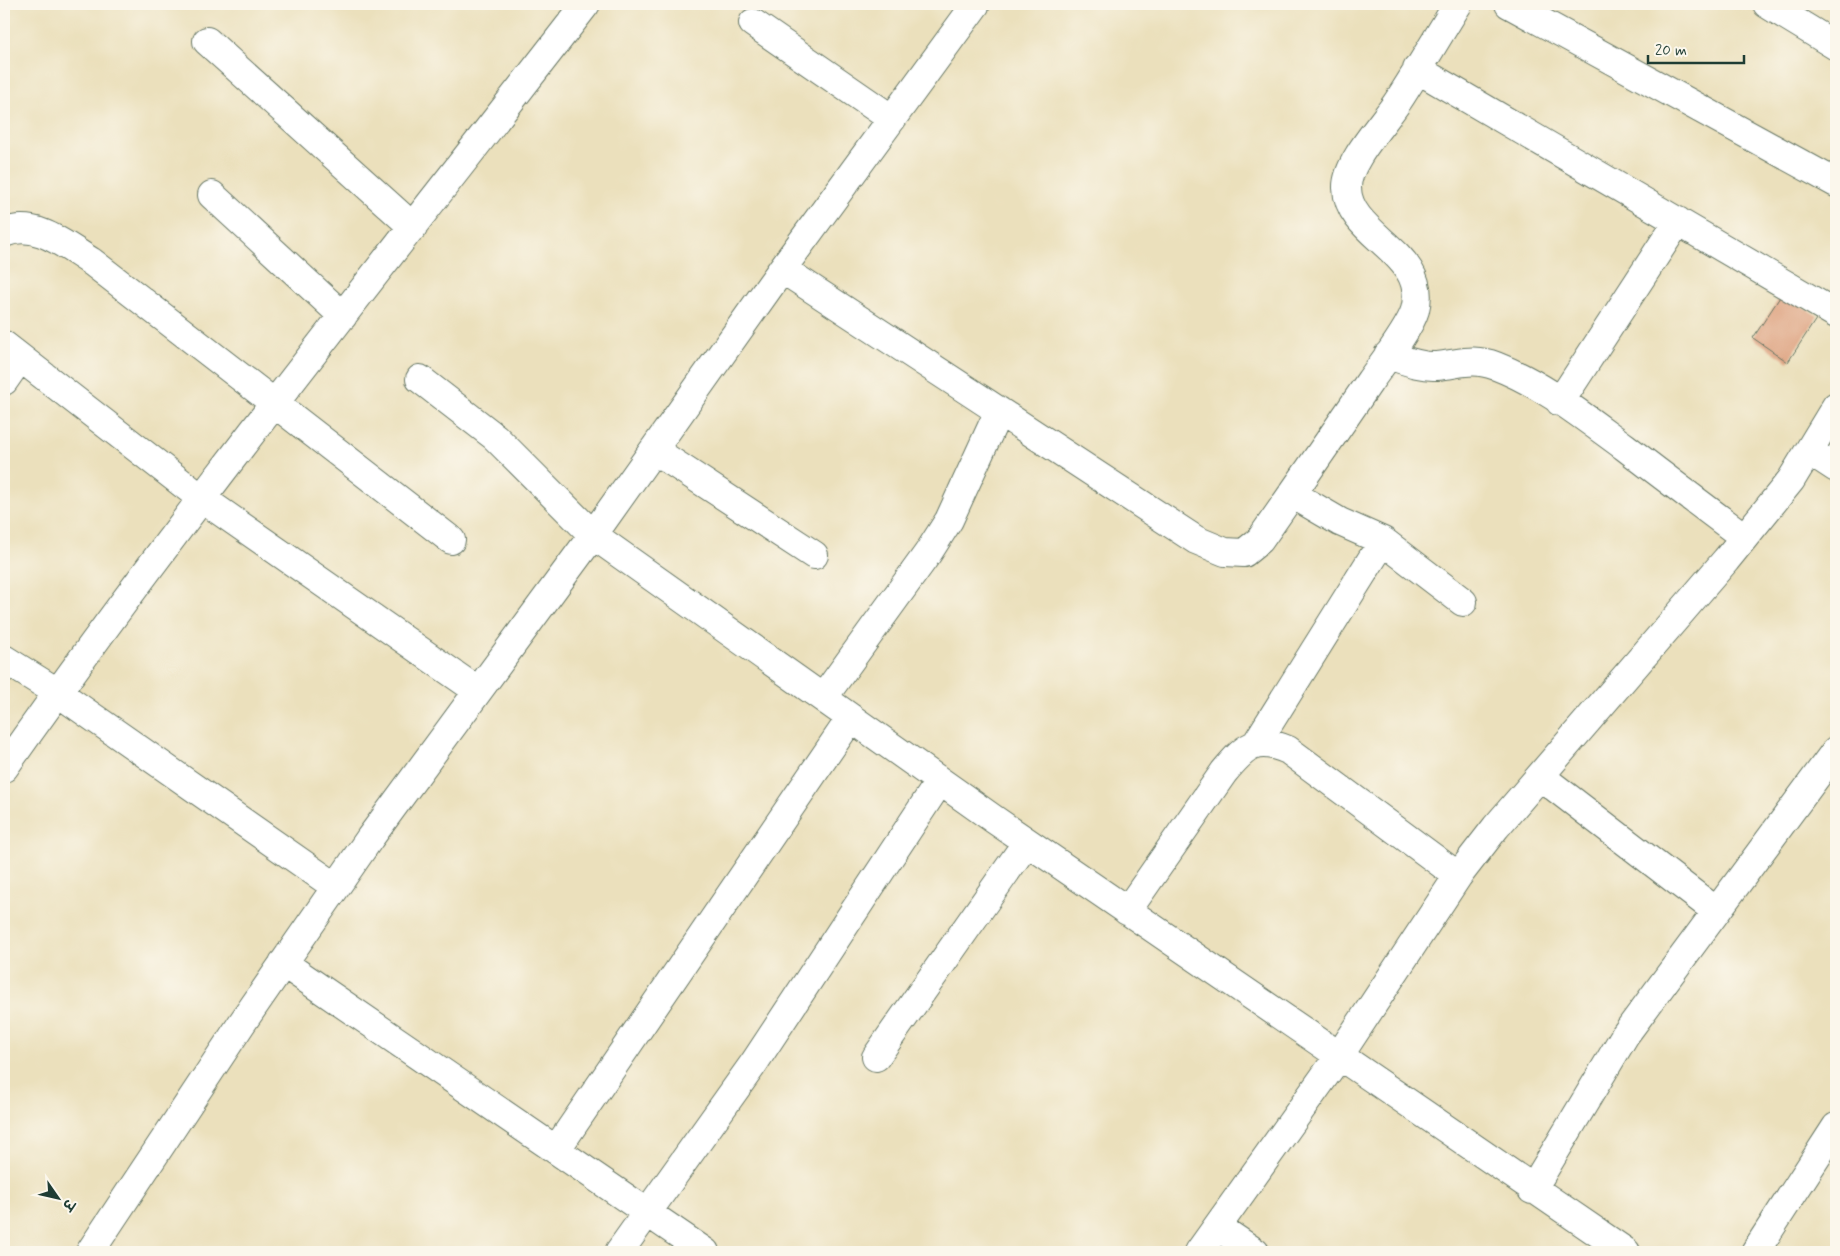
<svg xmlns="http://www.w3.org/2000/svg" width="1840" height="1256" font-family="Mynerve,'Playpen Sans Deva',sans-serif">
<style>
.building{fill:#dc9c78}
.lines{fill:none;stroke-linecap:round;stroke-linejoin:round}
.minor-casing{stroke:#667664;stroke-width:30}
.minor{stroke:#fff;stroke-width:28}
</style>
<rect width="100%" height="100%" fill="#fbf7ec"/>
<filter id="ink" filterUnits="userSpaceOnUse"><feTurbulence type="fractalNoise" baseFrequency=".02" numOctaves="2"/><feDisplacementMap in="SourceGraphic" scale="10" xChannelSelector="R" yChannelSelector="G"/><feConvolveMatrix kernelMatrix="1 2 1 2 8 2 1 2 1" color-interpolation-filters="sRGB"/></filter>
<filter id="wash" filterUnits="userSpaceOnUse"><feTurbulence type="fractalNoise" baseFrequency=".0096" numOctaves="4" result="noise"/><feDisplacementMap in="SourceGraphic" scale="20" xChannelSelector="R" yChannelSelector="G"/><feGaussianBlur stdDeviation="1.12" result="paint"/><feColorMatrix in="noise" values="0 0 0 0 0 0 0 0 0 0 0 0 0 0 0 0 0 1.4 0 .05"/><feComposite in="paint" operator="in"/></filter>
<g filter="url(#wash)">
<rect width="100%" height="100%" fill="#ebe0bc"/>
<g id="blocks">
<path class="building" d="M1782,294L1818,316L1788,362L1753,338Z"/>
</g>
</g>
<g filter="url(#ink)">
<use href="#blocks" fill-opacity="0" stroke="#667664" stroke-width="1"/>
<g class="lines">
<g class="minor-casing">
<path id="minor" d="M1509,4L1836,183
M1767,4L1836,46
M753,23L892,119
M207,41L413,227
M1417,69L1836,314
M212,195L343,316
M4,233C35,219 66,246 92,262L451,540
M782,269L1196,540L1225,552L1244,553L1260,540C1297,487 1334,434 1370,381C1382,364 1410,328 1415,310C1430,252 1348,237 1347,188C1346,162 1384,123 1398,101C1419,69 1438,36 1458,4
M4,345L201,498L478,691
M1388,355C1404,360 1420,367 1436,366C1460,364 1472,357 1496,366C1543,384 1585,418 1625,447C1664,477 1704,507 1744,537
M420,379L495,437L593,535L995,820L1626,1252
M4,381L20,358
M1560,402L1678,221
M654,450L814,555
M1810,451L1836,468
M1292,494L1340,522L1383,541L1463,602
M4,659L57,692L336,887
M823,698L928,553L949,520L999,411
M1256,744L1383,541
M4,768C188,506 390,257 586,4
M1540,776L1716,911
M1127,911L1224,772C1245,747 1255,736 1288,750L1458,876
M283,963L705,1252
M876,1057L1027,842
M556,1150L851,718
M1532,1190L1625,1035L1836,750
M1218,1227L1255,1252
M90,1252L242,1023L370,838L593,535L782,269L976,4
M619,1252L754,1063L940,781
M1199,1252L1339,1056L1458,876L1496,827L1726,560L1791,480L1836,406
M1755,1252L1836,1127"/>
</g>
<use href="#minor" class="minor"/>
</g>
</g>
<rect width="1840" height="1256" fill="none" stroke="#fbf7ec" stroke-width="20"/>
<g transform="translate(58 1198) rotate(124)" stroke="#fbf7ec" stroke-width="4" paint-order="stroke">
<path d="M0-4L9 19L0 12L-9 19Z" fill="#1f3d34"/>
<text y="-8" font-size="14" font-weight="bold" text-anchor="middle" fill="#1f3d34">उ</text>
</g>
<path d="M1648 55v8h96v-8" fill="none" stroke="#1f3d34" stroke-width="2.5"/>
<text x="1655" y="55" font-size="15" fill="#1f3d34" stroke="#fbf7ec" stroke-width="4" paint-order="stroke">20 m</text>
</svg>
